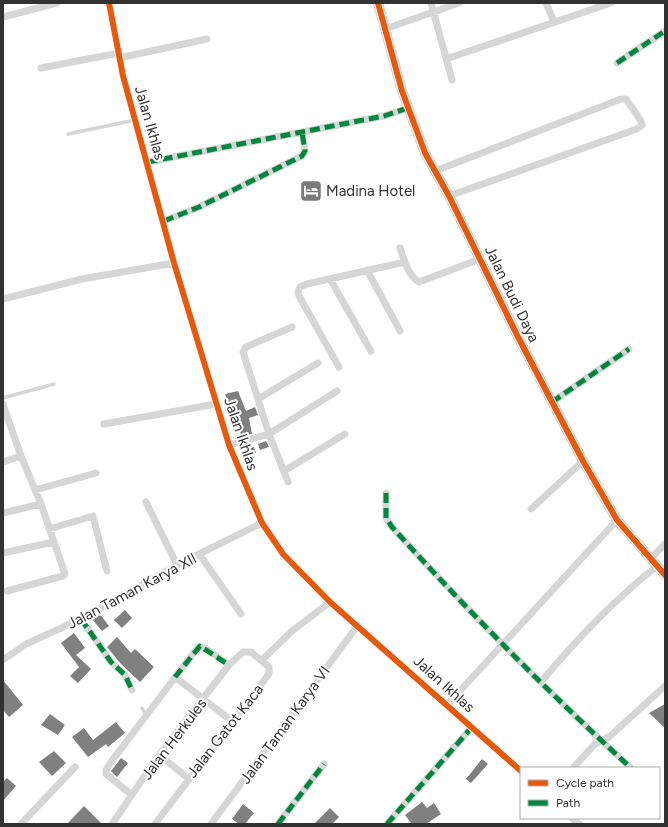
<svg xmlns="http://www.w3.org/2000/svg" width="668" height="827" font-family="Figtree,sans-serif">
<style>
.building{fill:#808080}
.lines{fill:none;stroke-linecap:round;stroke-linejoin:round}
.lane{stroke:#d6d6d6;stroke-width:3.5}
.street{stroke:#d6d6d6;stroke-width:7}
.secondary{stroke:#cfcfcf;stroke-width:10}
.quiet{stroke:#00873e;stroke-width:5;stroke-dasharray:10 5;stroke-linecap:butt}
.cycleway-casing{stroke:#fff;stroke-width:8}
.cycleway{stroke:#e8590c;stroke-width:6}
.labels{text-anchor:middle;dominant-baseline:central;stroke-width:4;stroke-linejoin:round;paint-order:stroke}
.street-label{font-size:15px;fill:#323232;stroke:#fff}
.poi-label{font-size:15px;fill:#323232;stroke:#fff;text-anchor:start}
</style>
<rect width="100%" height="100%" fill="#fff"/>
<path class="building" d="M238,391L246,411L255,407L258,415L249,418L252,434L241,436L238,420L235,421L225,394Z
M266,441L269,447L260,450L258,444Z
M254,447L256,453L246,456L244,450Z
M125,610L132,618L122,628L114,620Z
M100,614L109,626L102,631L92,619Z
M74,633L85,648L76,655L91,669L78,683L70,676L79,667L61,643Z
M117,637L131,653L135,649L154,667L140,682L121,664L107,647Z
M3,680L23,705L9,717L3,710Z
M665,704V728L649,713Z
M50,714L65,725L58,735L41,725Z
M116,722L125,733L108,747L106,744L88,757L72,737L84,728L93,740Z
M54,751L66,763L52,776L39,762Z
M121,758L128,763L117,777L111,771Z
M482,759L488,764L471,783L466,779Z
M7,778L16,786L3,801V782Z
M422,802L427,808L434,803L441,814L426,824H412L405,815Z
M243,804L254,813L245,824H239L232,819Z
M84,806L102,824H67Z
M330,808L339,817L332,824H314Z"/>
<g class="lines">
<path class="lane" d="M68,134L135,120
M3,398L54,384
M142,708L146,715"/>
<path class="street" d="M109,3L123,76L174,263L229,445L262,523L283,554L330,602L521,771
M431,3L452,80
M546,3L554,22
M3,17L57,3
M385,29L459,3
M119,58L207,39
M446,59L611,3
M617,63L665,31
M41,68L119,53
M148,162L384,116L408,108
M435,171L621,99H626L641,121L642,125L637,129L449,196
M164,221L199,207L302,156L305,151L302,132
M400,248C404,259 408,276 419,282L480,259
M367,270L400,331
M330,279L371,351
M3,299L82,279L174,263
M339,367L299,296L298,292L300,287L307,284L405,262
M258,399L318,363
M552,402L629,349
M3,404L7,416L4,417
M104,424L216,404
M229,445L269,434L337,391
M3,462L21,456L7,416
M284,471L345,434
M288,482L269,434L243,352L246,347L292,327
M35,490L96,473
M386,493V518L392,527C468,611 548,692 631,768
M146,502L177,565
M531,509L583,461
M3,513L41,504
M49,529L93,516L107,571
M3,553L54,542
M200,555L241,614
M650,559L665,544
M7,591L63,576L65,574L41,504L21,456
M81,619L111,662L125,675L132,690
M3,660L26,644L81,619L177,565L262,523
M262,660L292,631L330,602
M175,677L233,722
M541,682C576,640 614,600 657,566
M447,705L617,520
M159,755L188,778
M573,768L595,744L609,737L665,686
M132,795L106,774V770L111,762L198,647L205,648L229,665
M572,818L579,824
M21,824L75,767
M112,824L159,755L229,665L243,652H251L269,667V674L155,824
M211,824L358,625
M278,824L324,764
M387,824L472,727"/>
<path class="secondary" d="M378,3L402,91L425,153L449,196L518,337L583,461L617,520L665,575"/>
<path class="quiet" d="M617,63L665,31
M148,162L384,116L408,108
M164,221L199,207L302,156L305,151L302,132
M552,402L629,349
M386,493V518L392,527C468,611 548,692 631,768
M81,619L111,662L125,675L132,690
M175,677L200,646L229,665
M278,824L324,764
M387,824L472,727"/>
<g class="cycleway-casing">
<path id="cycleway" d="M109,3L123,76L174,263L229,445L262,523L283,554L330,602L521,771
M378,3L402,91L425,153L449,196L518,337L583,461L617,520L665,575"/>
</g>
<use href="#cycleway" class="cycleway"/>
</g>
<defs>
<g id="hotel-square" transform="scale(1.15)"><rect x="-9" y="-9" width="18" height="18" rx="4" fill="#7a7a7a" stroke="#fff"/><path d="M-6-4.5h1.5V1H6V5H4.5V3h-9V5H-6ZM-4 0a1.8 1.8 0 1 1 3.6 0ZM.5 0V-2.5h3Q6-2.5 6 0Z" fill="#fff"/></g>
</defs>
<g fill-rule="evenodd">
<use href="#hotel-square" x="311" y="191"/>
</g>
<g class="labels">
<g class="street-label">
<text transform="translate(150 123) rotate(74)">Jalan Ikhlas</text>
<text transform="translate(512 294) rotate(64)">Jalan Budi Daya</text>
<text transform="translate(241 434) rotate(71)">Jalan Ikhlas</text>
<text transform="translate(132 591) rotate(-28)">Jalan Taman Karya XII</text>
<text transform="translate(444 684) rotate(42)">Jalan Ikhlas</text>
<text transform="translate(285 725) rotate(-54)">Jalan Taman Karya VI</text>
<text transform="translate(225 731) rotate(-52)">Jalan Gatot Kaca</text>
<text transform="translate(174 739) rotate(-53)">Jalan Herkules</text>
</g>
<g class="poi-label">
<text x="326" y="191">Madina Hotel</text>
</g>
</g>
<rect width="668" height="827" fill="none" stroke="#323232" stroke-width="8"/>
<rect x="520" y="767" width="140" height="52" fill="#ffffff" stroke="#adadad"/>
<rect x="528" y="780" width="20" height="6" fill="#e8590c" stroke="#adadad"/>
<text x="556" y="787" font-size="12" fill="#323232">Cycle path</text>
<rect x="528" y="800" width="20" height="6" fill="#00873e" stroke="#adadad"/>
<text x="556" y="807" font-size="12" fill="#323232">Path</text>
</svg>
